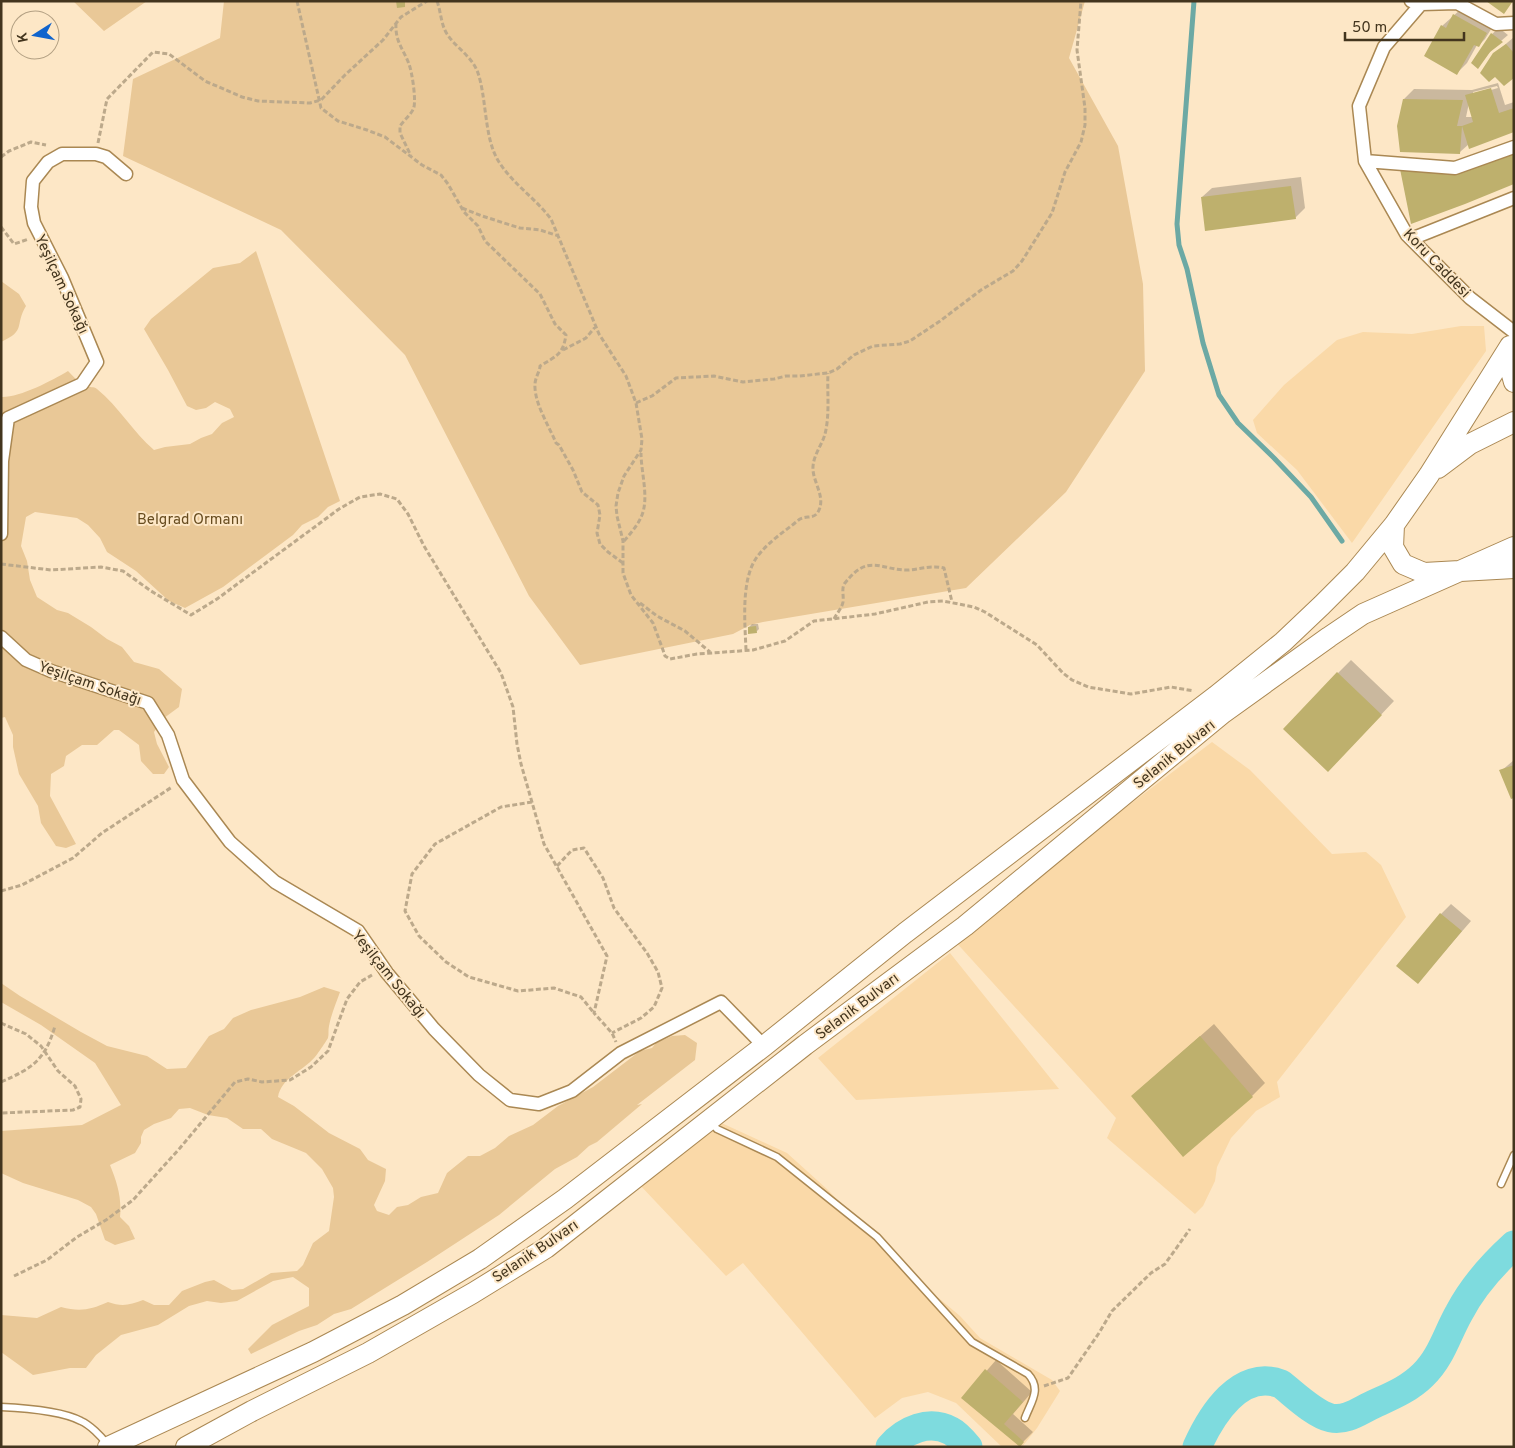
<svg xmlns="http://www.w3.org/2000/svg" width="1515" height="1448" font-family="Overpass,sans-serif">
<style>
.built{fill:#fad9a8}
.green{fill:#e9c897}
.shadow{fill:#0003;fill-rule:evenodd}
.lines{fill:none;stroke-linecap:round;stroke-linejoin:round}
.stream{stroke:#6ca9a4;stroke-width:5}
.river{stroke:#7edbde;stroke-width:29}
.building{fill:#beb06d}
.service-casing{stroke:#aa8853;stroke-width:9}
.minor-casing{stroke:#aa8853;stroke-width:15}
.primary-casing{stroke:#aa8853;stroke-width:22}
.path{stroke:#bca98b;stroke-width:3;stroke-dasharray:5 2.5;stroke-linecap:butt}
.service{stroke:#fff;stroke-width:6}
.minor{stroke:#fff;stroke-width:12}
.primary{stroke:#fff;stroke-width:20}
.labels{text-anchor:middle;stroke-width:4;stroke-linejoin:round;paint-order:stroke}
.street-label{font-size:15px;fill:#43351e;stroke:#fde7c6}
.park-label{font-size:15px;fill:#674c1f;stroke:#fde7c6}
</style>
<rect width="100%" height="100%" fill="#fde7c6"/>
<!-- built -->
<path class="built" d="M1461,326H1484L1486,351L1352,543L1297,470L1257,433L1253,420L1284,385L1337,340L1363,332L1412,334Z
M1212,742L1250,770L1332,854L1366,852L1381,865L1406,917L1277,1082L1280,1097L1256,1111L1231,1138L1217,1167L1215,1181L1203,1206L1195,1214L1107,1138L1116,1118L953,939Z
M950,953L1059,1089L856,1100L818,1058Z
M715,1120L787,1153L828,1190L896,1262L960,1316L980,1338L1052,1380L1060,1391L1037,1428L1022,1447H1002L956,1403L928,1392L902,1398L875,1418L743,1263L726,1276L638,1183Z"/>
<!-- green -->
<path class="green" d="M73,1H147L104,31Z
M224,1H1085L1069,58L1118,146L1143,284L1145,371L1066,492L966,588L763,622L750,625L733,634L580,665L529,596L405,355L281,230L123,156L133,79L220,38Z
M256,251L340,501L328,507L318,517L302,525L293,535L223,587L185,608L169,601L136,571L107,552L100,538L88,525L77,518L35,512L26,517L21,546L27,561L30,580L37,597L57,610L68,613L91,627L107,639L122,647L134,662L159,669L182,689L179,707L164,718L154,732L157,744L169,767L164,774H153L141,761L139,745L119,730H114L97,745H82L66,756L64,766L51,774L50,796L76,844L66,848L56,846L41,823L38,806L19,774L13,747V735L5,717L1,718V397C19,398 51,381 68,371C73,376 80,384 86,386C91,388 93,386 97,389C119,407 133,432 154,450L165,447L190,444L201,438L212,434L222,423L234,417L230,409L215,402L206,408L196,410L187,406L168,370L144,329L151,319L213,268L240,263Z
M1,281L19,294L26,306C14,326 27,330 1,342Z
M1,983L20,996L81,1032L107,1046L147,1056L167,1069L186,1068L209,1036L224,1029L233,1018L251,1010L300,997L324,987L340,992C336,1003 331,1015 329,1026C328,1030 329,1034 328,1038C327,1040 317,1055 315,1057C303,1071 281,1078 278,1097L294,1106L329,1133L360,1149L368,1160L386,1169L385,1181L374,1205L377,1211L389,1215L397,1207L408,1205L421,1197L438,1193L447,1173L468,1156H480L495,1148L509,1136L533,1125L558,1106L593,1087L640,1051L652,1048L656,1043L672,1036L685,1035L697,1043L695,1060L637,1105L642,1104L597,1142L589,1146L577,1157L555,1169L499,1215L427,1262L351,1309L334,1314L317,1325L299,1331L251,1354L248,1349L272,1325L309,1306V1288L293,1277L273,1281L237,1301L221,1303L207,1301L189,1306L158,1325L121,1335L96,1355L86,1368H70L33,1375L1,1352V1315L37,1318L61,1307C80,1312 90,1310 108,1302C122,1307 130,1305 143,1300L154,1305H169L182,1291L205,1282L214,1280L232,1290L243,1289L271,1273L297,1271L303,1265L313,1243L329,1231L334,1197L333,1188L322,1169L306,1153L272,1139L261,1129H243L227,1118L208,1115L190,1108L179,1109L171,1118L154,1124L144,1130L141,1137V1143L135,1153L110,1165C117,1182 122,1198 120,1217L129,1226L135,1239L115,1245L105,1240L96,1214L91,1207L78,1200L23,1183L1,1173V1131L82,1125L121,1105L95,1063L41,1025L1,1002Z"/>
<!-- shadow -->
<path class="shadow" d="M1461,9L1493,26L1485,39L1478,46L1477,45L1467,63L1457,73L1442,26Z
M1499,28L1508,35L1494,47L1478,67L1473,63L1492,34Z
M1514,37V76L1494,54Z
M1498,83L1505,105L1514,102V131L1469,144L1460,152L1404,99L1414,89L1472,90ZM1497,86L1498,88L1473,95V92ZM1469,103L1473,117H1466Z
M1301,177L1305,208L1295,218L1202,197L1212,188Z
M752,624H758L759,629L756,632L749,627Z
M1351,660L1394,701L1341,757L1338,673Z
M1514,760V797L1501,771Z
M1451,904L1471,921L1418,982L1441,914Z
M1214,1024L1265,1083L1252,1096H1132Z
M996,1360L1032,1392L1013,1414L1033,1432L1020,1445L963,1398Z"/>
<g class="lines">
<!-- stream -->
<path class="stream" d="M1194,1L1177,224L1179,245L1187,269L1203,343L1219,395L1238,423L1274,458L1311,497L1342,541"/>
<!-- river -->
<path class="river" d="M890,1447C905,1430 929,1419 951,1431C957,1434 963,1441 968,1447
M1197,1447C1211,1416 1240,1368 1281,1384C1294,1394 1314,1414 1331,1418C1345,1421 1358,1412 1370,1406C1389,1397 1408,1390 1423,1375C1441,1358 1447,1334 1459,1313C1473,1286 1492,1265 1514,1245"/>
</g>
<!-- building -->
<path class="building" d="M396,1H405V7L397,8Z
M1486,1H1513L1504,14Z
M1453,14L1487,33L1479,47L1474,45L1457,75L1424,56L1441,25L1446,28Z
M1491,33L1503,42L1490,52L1478,69L1471,63Z
M1506,44L1514,53V78L1504,86L1495,77L1489,82L1480,73L1493,53Z
M1491,88L1499,113L1514,108V132L1469,149L1462,126L1460,154L1400,152L1397,126L1403,99L1463,100L1457,126H1462L1473,122L1465,95Z
M1514,149V184L1465,204L1411,224L1400,169L1456,171Z
M1291,186L1296,219L1205,231L1201,197Z
M756,626L757,633L748,634V627Z
M1337,672L1382,715L1328,772L1283,729Z
M1514,765V798L1511,799L1499,770Z
M1440,913L1462,931L1418,984L1396,966Z
M1200,1036L1253,1097L1183,1157L1131,1096Z
M985,1369L1023,1402L1004,1424L1024,1442L1020,1447L961,1398Z"/>
<g class="lines">
<defs>
<path id="service" d="M710,1121L717,1129L777,1157L877,1237L972,1342L1028,1374C1042,1389 1031,1402 1025,1418
M1501,1184L1514,1155
M1,1407C23,1408 62,1411 81,1421C90,1425 101,1436 107,1444"/>
<path id="minor" d="M1411,1L1421,4L1384,47L1359,106L1365,161L1407,235L1470,298L1514,332
M1421,4L1457,3L1496,24L1514,23
M1365,161L1455,168L1514,147
M1411,239L1514,198
M1,534L2,461L8,418L82,384L97,362L62,278L34,223L31,207L33,181L48,162L62,154H96L106,157L126,174
M1,637L26,660L51,671L148,703L168,735L183,780L230,842L275,882L358,931L387,973L434,1029L479,1075L510,1100L539,1104L572,1091L621,1053L721,1002L764,1046"/>
<path id="primary" d="M1510,346L1509,364L1514,382
M1438,468L1470,444L1514,422
M1394,525L1393,547L1403,564L1424,573L1514,568
M108,1447L313,1352L403,1305L480,1259L565,1199L764,1046L905,933L1216,696L1283,642L1322,605L1355,572L1394,525L1429,475L1510,346
M186,1447L252,1411L368,1353L473,1293L546,1248L805,1045L965,926L1223,713L1329,637L1363,614L1514,547"/>
</defs>
<!-- service casing -->
<use href="#service" class="service-casing"/>
<!-- minor casing -->
<use href="#minor" class="minor-casing"/>
<!-- primary casing -->
<use href="#primary" class="primary-casing"/>
<!-- path -->
<path class="path" d="M297,1L321,108L338,121L367,130L385,137L422,165L441,175L448,184L464,212L478,226L485,241L540,294L555,324L566,335C563,355 556,356 540,366C540,372 534,378 535,388C536,406 549,426 556,443L559,445L573,470L582,492L598,505L600,515L597,533L600,544L608,552L623,563
M437,1C441,12 441,25 447,34C456,48 472,56 478,73C487,100 484,139 499,162C513,184 535,198 551,219L599,334L626,376L636,403L642,439L641,450L624,476L618,493L616,506L617,516L623,541V573L631,595L653,623L663,650L665,656L670,659L697,654L753,650L785,641L814,621L875,614L928,602L943,601L974,607L985,612L1037,645L1063,673L1072,680L1088,687L1131,694L1171,687L1194,691
M396,23C395,42 403,48 409,64C412,72 416,98 414,107C412,114 404,120 400,126V133L411,156
M98,143L107,99L153,52L169,54L205,81L242,97L258,101L310,103L321,100L345,75L383,40L401,17L427,1
M1,157L9,151L31,142L46,145
M462,208L482,216L520,228L540,230L559,236
M1,227L14,244L29,239
M563,350L586,338L596,326
M636,403L652,396L676,378L714,376L743,382L774,379L786,376H799L828,373L837,369L854,355L873,346L900,344L910,341L940,321L981,290L1013,271L1022,261L1052,213L1065,172L1081,142L1085,125V108L1077,50L1081,1
M624,541C631,533 638,525 642,515C649,497 641,472 641,453
M1,564L51,570L101,567L123,571L151,591L191,615L217,599L339,509L360,497L380,494L397,499L408,514L424,546L501,673L513,707L517,744L521,764L544,844L607,956L594,1013L612,1033L616,1042
M640,603L657,616L685,631L710,652
M834,619C837,613 842,608 843,602C844,595 841,588 845,583C869,552 881,571 909,570C921,569 932,565 944,568L952,602
M746,650C745,624 741,583 755,560C764,546 778,536 791,526C794,524 797,521 800,519C807,515 815,520 819,510C825,497 814,483 813,470C812,457 822,445 825,434C830,414 827,393 828,373
M532,802L501,807L435,844L412,874L405,911L419,936L446,962L469,977L518,991L554,988L581,997L594,1013
M557,866L572,850L584,848L603,878L614,908L647,953L658,972L662,988L654,1007L641,1018L612,1033
M1,891L22,885L73,858L102,833L172,787
M1,1023L26,1034L41,1046L58,1071L75,1086L81,1099L80,1107L73,1110L1,1113
M1,1082C33,1068 45,1060 55,1026
M14,1276L47,1260L77,1237L106,1220L133,1200L180,1148L235,1082L248,1079L262,1082L290,1080L311,1067L328,1051L347,999L360,982L372,975
M1044,1386L1068,1378L1099,1333L1112,1311L1151,1273L1165,1264L1190,1229"/>
<!-- service -->
<use href="#service" class="service"/>
<!-- minor -->
<use href="#minor" class="minor"/>
<!-- primary -->
<use href="#primary" class="primary"/>
</g>
<g class="labels">
<!-- street labels -->
<g class="street-label">
<text transform="translate(1437 263) rotate(46)" y="5">Koru Caddesi</text>
<text transform="translate(62 284) rotate(65)" y="5">Yeşilçam Sokağı</text>
<text transform="translate(90 683) rotate(19)" y="5">Yeşilçam Sokağı</text>
<text transform="translate(1174 754) rotate(-39)" y="5">Selanik Bulvarı</text>
<text transform="translate(389 974) rotate(51)" y="5">Yeşilçam Sokağı</text>
<text transform="translate(857 1006) rotate(-37)" y="5">Selanik Bulvarı</text>
<text transform="translate(535 1251) rotate(-34)" y="5">Selanik Bulvarı</text>
</g>
<!-- park labels -->
<g class="park-label">
<text x="190" y="524">Belgrad Ormanı</text>
</g>
</g>
<!-- border -->
<rect width="1515" height="1448" fill="none" stroke="#43351e" stroke-width="5"/>
<!-- north arrow -->
<g transform="translate(35 35) rotate(259)"><circle r="24" fill="#fde7c6" stroke="#b3a083"/>
<path d="M0-4L9 19L0 12L-9 19Z" fill="#1064cd"/>
<text y="-8" font-size="14" font-weight="bold" text-anchor="middle" fill="#43351e">K</text>
</g>
<!-- scale -->
<path d="M1345 32v8h119v-8" fill="none" stroke="#43351e" stroke-width="2.5"/>
<text x="1352" y="32" font-size="15" fill="#43351e" stroke="#fde7c6" stroke-width="4" paint-order="stroke">50 m</text>
</svg>
